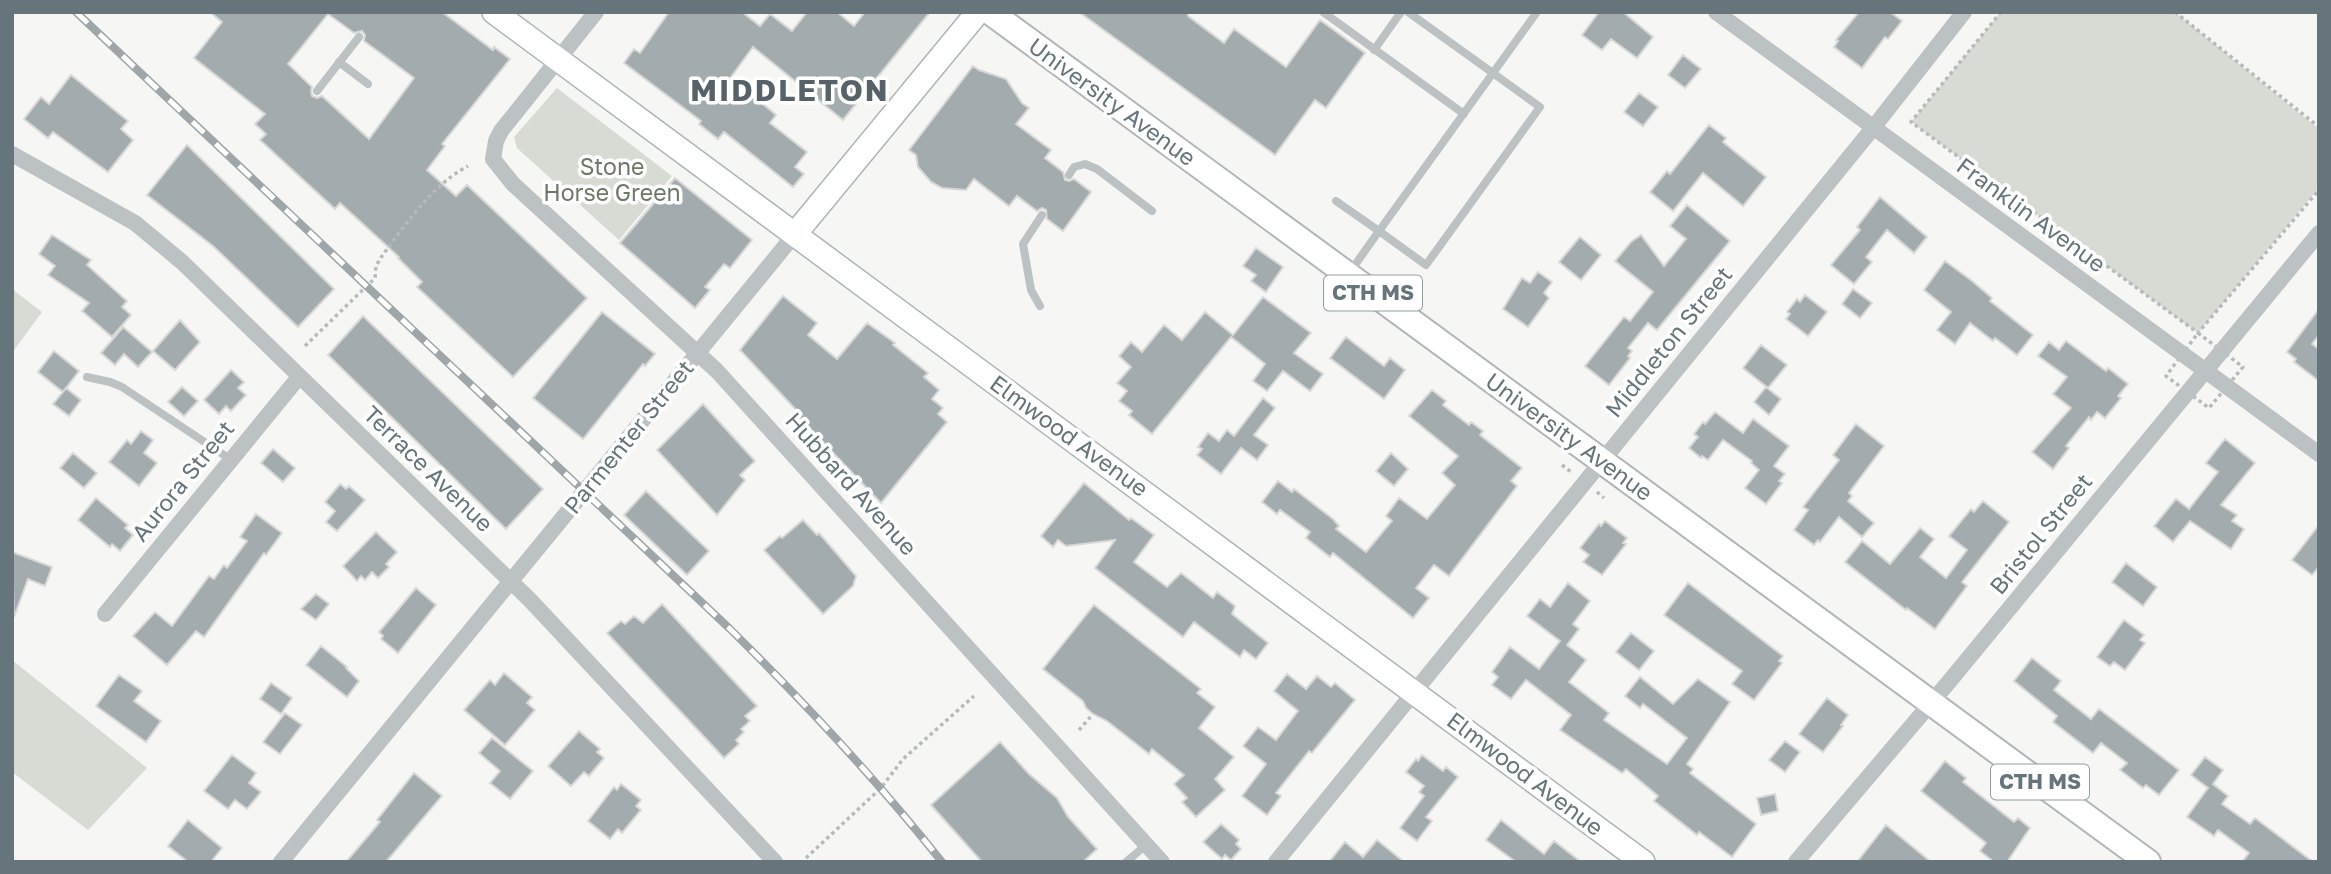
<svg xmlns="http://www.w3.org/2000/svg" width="2331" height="874" font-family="'Golos Text',sans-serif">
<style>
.green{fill:#d7dbd3}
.building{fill:#a2abae;stroke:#d8d8d6;stroke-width:2;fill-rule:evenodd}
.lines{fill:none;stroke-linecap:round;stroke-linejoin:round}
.secondary-casing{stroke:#aeb5b8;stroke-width:26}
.primary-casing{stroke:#b0b5b7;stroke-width:28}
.path{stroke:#b6babc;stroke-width:3.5;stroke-dasharray:3.5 3.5;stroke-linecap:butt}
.lane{stroke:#bcc1c3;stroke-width:8}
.street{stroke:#bcc1c3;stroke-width:16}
.secondary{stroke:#fff;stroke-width:23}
.primary{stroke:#fff;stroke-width:24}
.rail-casing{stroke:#9ea6a9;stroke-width:8}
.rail{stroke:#fff;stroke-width:5;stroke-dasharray:16;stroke-linecap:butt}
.labels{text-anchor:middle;stroke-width:7;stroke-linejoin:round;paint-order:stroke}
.shield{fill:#fff;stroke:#939ea3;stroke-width:2}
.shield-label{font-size:21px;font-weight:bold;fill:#65757b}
.street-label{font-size:23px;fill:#65757b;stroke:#fff}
.park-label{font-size:23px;fill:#6d7967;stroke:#fff}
.district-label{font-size:30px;font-weight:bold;letter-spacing:2px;fill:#566267;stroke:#fff}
</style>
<rect width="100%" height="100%" fill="#f6f6f4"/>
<!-- green -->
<path class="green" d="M2001,12H2175L2319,129V188L2198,333L1911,122Z
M557,88L672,176L619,240L517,148L514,137Z
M12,289L42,312L12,353Z
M12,660L147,768L88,830L12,772Z"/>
<!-- building -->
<path class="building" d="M210,12H442L493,50L494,47L510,59L442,144L445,146L427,170L456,196L467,185L587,298L513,377L417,287L422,282L398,258L399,257L340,203L335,209L260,140L266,134L255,124L265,114L194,58L222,22ZM328,14L354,33L362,31L365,35L364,41L414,78L369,139L322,96L317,98L312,96L311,91L312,87L288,64Z
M669,12H742L760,26L770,14L792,31L807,12H837L854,26L865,12H930L843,120L753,47L731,77L776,115L770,123L807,152L795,167L804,174L793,187L724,132L718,139L699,124L701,121L624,63L634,49L640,53Z
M1079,12H1188V16L1224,43L1234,29L1286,67L1320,20L1365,53L1326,108L1315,100L1275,155Z
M1599,12H1623L1653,37L1637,58L1611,39L1602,50L1582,35Z
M1859,12H1890L1902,21L1888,39L1885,37L1862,68L1834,47L1838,41L1836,40Z
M1683,55L1701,69L1685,88L1668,75Z
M973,66L979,70L1006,79L1022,103L1029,108L1016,124L1051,150L1045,158L1063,172L1065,180L1069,181L1074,179L1091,192L1063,231L1047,219L1046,210L1042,208L1037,211L1017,196L1009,206L974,179L966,190L942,188L931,182L918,167L916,155L909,150Z
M71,75L128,121L121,129L133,140L108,172L53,132L48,138L24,119L41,97L49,104Z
M1639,93L1658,107L1643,126L1624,112Z
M1709,125L1726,138L1723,142L1766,177L1743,206L1703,173L1673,211L1650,192L1667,171L1670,174Z
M187,145L334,289L298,327L213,246L147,195Z
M675,178L752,240L730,268L724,264L705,287L710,290L695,308L620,243Z
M1880,197L1927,237L1914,253L1887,230L1866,257L1872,262L1854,284L1831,265L1860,230L1857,227Z
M1687,205L1730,241L1657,330L1648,323L1628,348L1632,351L1628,356L1630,358L1609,385L1585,366L1624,317L1630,321L1653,292L1615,261L1631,242L1641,235L1664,266L1686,239L1670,226Z
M52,235L91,260L87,265L127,301L122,307L131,315L112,337L82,311L89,303L48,275L55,266L39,254Z
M1580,237L1601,255L1581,280L1559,262Z
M1256,248L1283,267L1266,292L1251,281L1256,275L1243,266Z
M1945,261L1972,281L1992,298L1990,301L2033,335L2017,355L1995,338L1993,341L1970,323L1955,344L1937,330L1951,312L1924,290Z
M1538,272L1552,282L1544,293L1549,298L1528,327L1503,309L1522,278L1530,283Z
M1853,289L1872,303L1860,318L1842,304Z
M1805,295L1827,312L1808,336L1786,319L1790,314L1787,312L1797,299L1800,302Z
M783,296L817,323L808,335L837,359L867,323L895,343L893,345L928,373L924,377L939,390L932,399L943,408L938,414L947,422L881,503L797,415L799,413L740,350Z
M1263,297L1311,333L1294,353L1323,374L1310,391L1283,371L1267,391L1253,381L1265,364L1231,337L1152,434L1129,415L1132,411L1119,401L1127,391L1117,383L1131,367L1119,356L1131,342L1142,352L1164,325L1182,340L1205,312L1233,335Z
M2319,309V335L2312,344L2319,349V381L2294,362L2296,359L2287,352Z
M602,312L655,354L645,366L643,364L583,439L533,398Z
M363,316L543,489L506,529L328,355Z
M180,320L200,342L175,370L153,351Z
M123,327L152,352L138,367L124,354L115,365L101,353Z
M1346,337L1384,366L1390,358L1405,370L1384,399L1330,358Z
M2066,341L2106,371L2108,368L2128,384L2118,396L2121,398L2105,418L2097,412L2091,420L2089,417L2066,446L2069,448L2053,469L2032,452L2071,408L2053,394L2067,377L2038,356L2049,342L2059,350Z
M1761,345L1787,365L1768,388L1743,368Z
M54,351L79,371L63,392L38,372Z
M231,370L244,382L238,388L246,395L231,411L226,406L219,414L204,400Z
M182,387L198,401L184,416L168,402Z
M1766,387L1781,399L1769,415L1754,402Z
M66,388L81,400L69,416L53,404Z
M1432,390L1446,401L1443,405L1469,425L1471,422L1483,431L1480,435L1522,468L1511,481L1517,486L1449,576L1434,565L1416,588L1429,598L1413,618L1333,553L1330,557L1306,538L1310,532L1280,510L1277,514L1262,502L1278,481L1292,492L1294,489L1333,519L1339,526L1336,529L1366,552L1392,521L1386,516L1399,498L1427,519L1455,485L1442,473L1458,456L1409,416Z
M1263,398L1275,408L1254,435L1268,445L1257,460L1241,448L1221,474L1197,455L1202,449L1198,447L1208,433L1219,441L1227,430L1234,436Z
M703,404L755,461L740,475L745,480L717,515L657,450Z
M1715,412L1743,433L1753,419L1789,446L1774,466L1785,474L1779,481L1782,483L1766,504L1745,488L1759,470L1751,463L1752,461L1723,440L1708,460L1702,456L1701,458L1689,448L1698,437L1694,434L1703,422L1705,424Z
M1856,424L1884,446L1849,493L1852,496L1848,501L1874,523L1862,537L1839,517L1820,542L1818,540L1814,545L1794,530L1808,510L1803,507L1839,460L1833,455Z
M141,431L153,440L144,453L157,463L139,486L109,462L127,440L131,444Z
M2225,439L2255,463L2221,505L2237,515L2232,521L2244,529L2231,549L2190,521L2173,542L2154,526L2176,499L2189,509L2218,472L2206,463Z
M273,449L295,468L283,482L261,463Z
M73,453L97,473L84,488L60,468Z
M1391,453L1408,469L1394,486L1376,471Z
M1084,483L1129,520L1131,518L1154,535L1134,562L1167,587L1181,573L1213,598L1217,592L1235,606L1232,614L1268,643L1256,659L1244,650L1240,657L1194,622L1183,637L1095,568L1115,540L1066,546L1058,540L1053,547L1041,536Z
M340,484L346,489L349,486L365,500L337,531L326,522L335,511L325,502Z
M646,491L709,551L687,575L624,515Z
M96,498L128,525L125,528L133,535L120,551L112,544L110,547L78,520Z
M1983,501L2009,522L1962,582L1967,586L1935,629L1907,608L1906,610L1845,562L1862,541L1890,564L1920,528L1934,539L1920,557L1946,578L1967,550L1949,536L1971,509L1974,512Z
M256,514L282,533L266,555L264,553L204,637L196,631L167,665L133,636L155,612L172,626L209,576L214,579L224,565L227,568L247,541L240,537Z
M803,520L817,535L819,533L856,576L853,586L823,614L764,550L780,536L782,538Z
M1605,521L1627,538L1623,543L1626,544L1602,575L1583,562L1589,555L1580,548L1599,524L1601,526Z
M2319,525V567L2312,575L2292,560Z
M376,532L397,552L386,564L389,567L378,578L372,572L365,580L361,576L357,581L343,566Z
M12,552L52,567L45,586L28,579L14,617Z
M2126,563L2157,587L2143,606L2112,582Z
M1568,583L1590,601L1573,624L1579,629L1567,645L1586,660L1569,682L1609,713L1604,720L1667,764L1687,738L1643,704L1640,708L1625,696L1640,677L1673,704L1698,679L1730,702L1687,764L1693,769L1690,773L1756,824L1732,857L1699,832L1697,835L1654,801L1658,796L1626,769L1622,773L1560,730L1571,715L1526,680L1511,699L1492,685L1498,677L1492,672L1510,647L1539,669L1560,641L1527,616L1540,599L1550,607Z
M1688,583L1783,656L1779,661L1782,663L1754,700L1732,684L1742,671L1664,615Z
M416,588L436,605L398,653L381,639L383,636L379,632Z
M316,594L329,604L316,620L301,609Z
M662,604L757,706L745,716L750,721L741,729L744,732L736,740L739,744L724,758L607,633L621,621L625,624L634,616L643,623Z
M1094,605L1201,689L1197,693L1215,707L1199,728L1234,757L1215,779L1225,790L1196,817L1182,802L1187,798L1174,784L1184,775L1152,749L1149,754L1107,721L1093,714L1086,708L1083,701L1043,669Z
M2124,620L2144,635L2140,640L2145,643L2125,670L2114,662L2110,666L2097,657Z
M1631,633L1654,651L1639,670L1616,652Z
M321,646L347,667L346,668L359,681L347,697L306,665Z
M2032,658L2061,681L2054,690L2091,719L2099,709L2179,770L2159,795L2146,785L2143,788L2120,770L2127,763L2101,743L2093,753L2075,739L2053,722L2057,716L2014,681Z
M504,673L532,697L527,703L535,710L505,745L464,710L490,680L495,685Z
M1287,674L1306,689L1317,676L1331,687L1335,683L1355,700L1312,753L1309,751L1276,793L1281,796L1267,815L1242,796L1266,764L1243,746L1258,727L1276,740L1298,711L1274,691Z
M119,675L142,691L134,701L161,721L146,742L96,706Z
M271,683L292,698L281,714L260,699Z
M1827,698L1848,715L1841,725L1843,726L1823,752L1799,734Z
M285,713L302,725L280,754L263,742Z
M579,731L600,749L597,752L604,758L589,776L584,772L571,786L548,766Z
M492,738L533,771L510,799L490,783L500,771L479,753Z
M1785,741L1800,752L1785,772L1769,760Z
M1000,742L1029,774L1057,798L1068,817L1097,849L1083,862H982L931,805Z
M232,755L256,773L249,783L261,792L247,809L235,800L228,809L204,791Z
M1422,755L1443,771L1446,767L1458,777L1426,817L1432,821L1417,841L1400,828L1424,796L1419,792L1424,786L1406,772L1416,759L1418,761Z
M2205,757L2223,770L2213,784L2228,796L2222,804L2250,824L2255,818L2313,862H2242L2249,853L2218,830L2214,836L2187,817L2208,788L2191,775Z
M1945,761L1966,778L1963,782L2014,822L2018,818L2030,828L2007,862H1994L1980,851L1986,843L1921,791Z
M414,773L442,796L386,862H346L380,822L377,820Z
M621,784L641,800L636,806L641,810L622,833L618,829L610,839L588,821L614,787L617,790Z
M1775,794L1778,811L1761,815L1757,798Z
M188,820L222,848L211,862H188L168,846Z
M1501,820L1544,854L1554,841L1581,862H1516L1486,840Z
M1221,824L1239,840L1236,844L1241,849L1231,860L1225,855L1222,859L1203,842Z
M1886,825L1931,862H1857Z
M1377,840L1404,862H1329L1345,842L1363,857Z"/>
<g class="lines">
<defs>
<path id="secondary" d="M494,12L1643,862
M795,234L978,12"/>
<path id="primary" d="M990,12L2148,862"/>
</defs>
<!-- secondary casing -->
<use href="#secondary" class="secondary-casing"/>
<!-- primary casing -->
<use href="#primary" class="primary-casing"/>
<!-- path -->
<path class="path" d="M2001,12L1911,122L2198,333L2319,190
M2175,12L2319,127
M2198,333L2243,367L2209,408L2166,376Z
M305,346L375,278L376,266L382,256C406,224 432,185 468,166
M1562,465L1571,472
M1597,492L1604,498
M1079,730L1093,714
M806,858L881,788L903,759L974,696"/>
<!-- lane -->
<path class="lane" d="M1323,12L1464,114
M1374,50L1401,12
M339,62L368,84
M317,91L359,37
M1069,175L1074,167L1085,164L1097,169L1152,211
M1336,201L1379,231L1537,12
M1350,272L1379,231L1426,265L1540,107L1408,12
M1040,306L1031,290L1023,244L1042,215
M87,377L110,382L122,387L230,459
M1126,862L1146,845"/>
<!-- street -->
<path class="street" d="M596,12L501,131L496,141L493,159L513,184L717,371L1162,862
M1716,12L2319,454
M12,154L135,223L182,262L530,600L775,862
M105,614L299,377
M281,862L795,234
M1276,862L1873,128L1964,12
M1796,862L1948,683L2319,233"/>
<!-- secondary -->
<use href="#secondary" class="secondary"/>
<!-- primary -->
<use href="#primary" class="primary"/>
<defs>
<path id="rail" d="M76,12L730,629C805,703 876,779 942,862"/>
</defs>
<!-- rail casing -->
<use href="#rail" class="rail-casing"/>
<!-- rail -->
<use href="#rail" class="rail"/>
</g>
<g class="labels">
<!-- shield labels -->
<g class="shield">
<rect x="1324" y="275.5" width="98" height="35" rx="5"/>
<rect x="1991" y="764.5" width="98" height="35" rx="5"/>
</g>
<g class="shield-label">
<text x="1373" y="300">CTH MS</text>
<text x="2040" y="789">CTH MS</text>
</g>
<!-- street labels -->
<g class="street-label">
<text transform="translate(1112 102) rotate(36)" y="8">University Avenue</text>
<text transform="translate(2031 215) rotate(36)" y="8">Franklin Avenue</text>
<text transform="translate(1669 342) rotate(-51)" y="8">Middleton Street</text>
<text transform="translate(1069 436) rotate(36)" y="8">Elmwood Avenue</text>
<text transform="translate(629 437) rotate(-51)" y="8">Parmenter Street</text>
<text transform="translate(1569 437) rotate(36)" y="8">University Avenue</text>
<text transform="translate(428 469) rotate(44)" y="8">Terrace Avenue</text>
<text transform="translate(183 481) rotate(-51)" y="8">Aurora Street</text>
<text transform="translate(851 484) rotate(48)" y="8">Hubbard Avenue</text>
<text transform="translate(2041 534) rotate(-51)" y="8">Bristol Street</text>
<text transform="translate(1525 774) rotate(37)" y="8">Elmwood Avenue</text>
</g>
<!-- park labels -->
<g class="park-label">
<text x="612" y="175">Stone<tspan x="612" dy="26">Horse Green</tspan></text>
</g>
<!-- district labels -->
<g class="district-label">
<text x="790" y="101">MIDDLETON</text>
</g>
</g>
<!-- border -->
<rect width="2331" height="874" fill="none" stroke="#65757b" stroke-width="28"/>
</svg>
